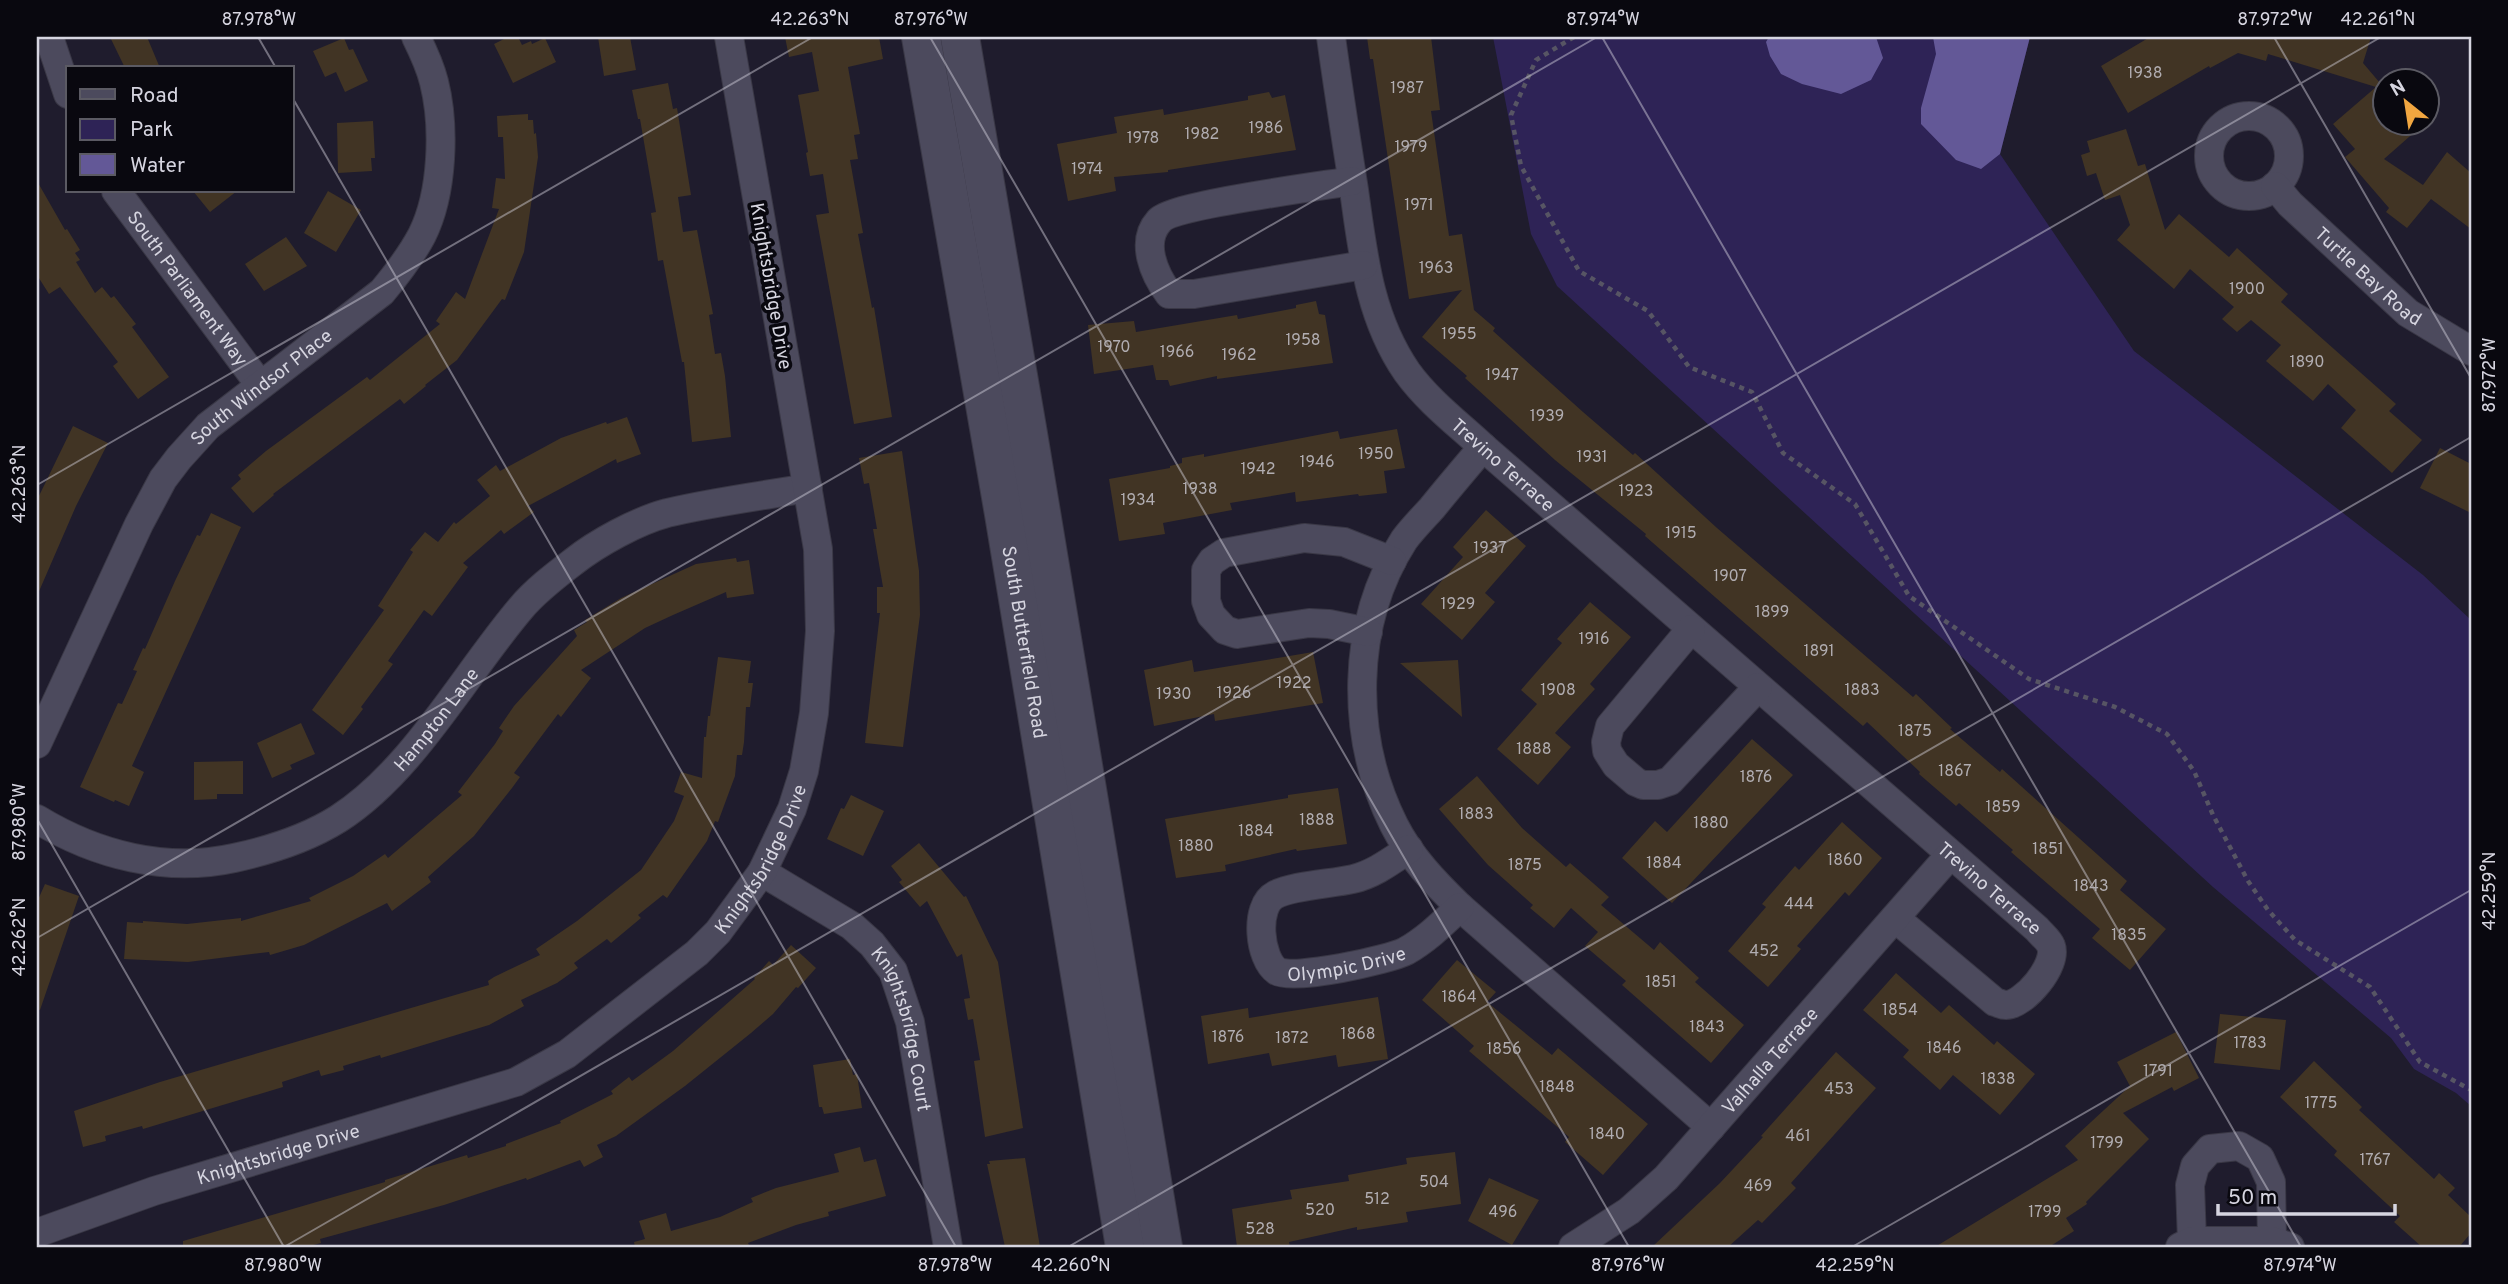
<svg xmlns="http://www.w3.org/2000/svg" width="2508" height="1284" font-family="Overpass,sans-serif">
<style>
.green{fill:#2e2356}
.water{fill:#635897}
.building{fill:#413424}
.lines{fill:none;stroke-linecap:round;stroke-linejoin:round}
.minor-casing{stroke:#3a3846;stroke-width:30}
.secondary-casing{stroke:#3a3846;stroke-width:40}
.path{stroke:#575564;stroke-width:4.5;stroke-dasharray:5 5;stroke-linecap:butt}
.minor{stroke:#4c4a5d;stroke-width:28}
.secondary{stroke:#4c4a5d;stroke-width:38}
.ticks{fill:none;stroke:#d6d5e0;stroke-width:2;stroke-opacity:0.45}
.labels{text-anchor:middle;stroke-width:7;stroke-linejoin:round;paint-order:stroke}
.number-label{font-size:16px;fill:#b1adb1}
.street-label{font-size:19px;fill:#d6d5e0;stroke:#09080f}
.neatline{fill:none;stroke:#d6d5e0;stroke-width:2.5}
.ticks-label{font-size:18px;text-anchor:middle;fill:#d6d5e0}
</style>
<rect width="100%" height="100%" fill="#1f1c2d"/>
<!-- green -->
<path class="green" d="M1493,37H2030L2000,154L2134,351L2423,575L2471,620V1106L2456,1093L2414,1069L2391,1038L2213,887L1557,286L1531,234Z"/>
<!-- water -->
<path class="water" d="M1769,37H1876L1883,58L1871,80L1841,94L1802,84L1781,74L1770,56L1766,42Z
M1933,37H2030L2000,154L1981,169L1956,160L1921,124V108L1936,54Z"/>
<!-- building -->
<path class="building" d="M110,37H147L160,68H125Z
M508,37H518L522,45L531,41L532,44L545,38L556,62L513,83L494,44Z
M598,37H630L636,70L604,76Z
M785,37H879L883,59L848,67L860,134L854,135L858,159L850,160L863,233L858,234L872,308L874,307L892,417L854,424L816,215L829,213L823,174L810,176L806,153L808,152L798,95L819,91L812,52L789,57Z
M1367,37H1431L1440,110L1431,111L1449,236L1462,234L1474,310L1495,328L1493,331L1583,412L1633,455L1635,453L1717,528L1913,697L1916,694L1952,728L1950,729L2000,772L2002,769L2127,881L2120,890L2166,929L2130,970L2092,938L2100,929L2011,852L2013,850L1959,803L1956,806L1919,774L1920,772L1867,722L1863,726L1645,536L1646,534L1555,460L1465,378L1467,376L1422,337L1462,290L1409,299L1373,59H1370Z
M2150,37H2371L2363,63L2380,83L2385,79V122H2426L2384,159L2423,185L2447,152L2471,173V229L2431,199L2407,228L2386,212L2389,208L2345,157L2355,149L2333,124L2376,87L2268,54L2266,61L2238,53L2210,68L2209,66L2128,113L2101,66Z
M344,38L349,50L353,49L368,81L345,92L336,72L325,77L313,51Z
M668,83L673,109L677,108L691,195L678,197L683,232L697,230L713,314L709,315L715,354L721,353L725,376L731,437L692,442L684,362H682L663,260L658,261L651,213L656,212L640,119H638L632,90Z
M1269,92L1272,98L1285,95L1296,150L1168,170V172L1114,177L1116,191L1068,201L1057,144L1117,133L1114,117L1163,109L1164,115L1248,100V96Z
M528,114V120H533L534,134L536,133L538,157L524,252L505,300L502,299L457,360L425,385L426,386L404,404L400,399L273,494L274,495L253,513L231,488L241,479L238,475L266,451L367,377L370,380L440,324L436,321L456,292L465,299L499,209L492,208L496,178L505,179L503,137H498L497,116Z
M373,121L375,158H371L372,171L338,173L337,123Z
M2126,129L2138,166L2145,164L2165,230L2179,214L2229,257L2237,248L2288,294L2281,302L2396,404L2389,411L2422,440L2392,473L2341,428L2356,410L2328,384L2313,401L2266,361L2281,345L2251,320L2237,332L2222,319L2234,307L2190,269L2174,289L2117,240L2130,225L2120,195L2105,200L2096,173L2087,176L2081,155L2090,152L2087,141Z
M37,181L65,230L67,229L80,250L75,253L80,260L76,262L95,293L102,287L111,298L114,296L136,324L132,327L169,377L138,399L113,366L118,362L60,287L49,294L37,275Z
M193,191H237L210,212Z
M328,191L361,210L336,252L304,233Z
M286,237L307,266L264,291L245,264Z
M1316,301L1319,314L1325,315L1333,363L1217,379V376L1170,386L1168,380H1156L1153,365L1094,374L1088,325L1134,321L1136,332L1237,315L1238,319L1296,308V305Z
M627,417L641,454L617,463L616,459L528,506L534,512L504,534L501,530L463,563L468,567L432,616L424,610L388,661L393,664L361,707L363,709L343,735L312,710L384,610L378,606L413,552L410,550L425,532L438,542L454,522L456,524L490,496L477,480L496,465L500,471L561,438L606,422L607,424Z
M73,426L108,443L76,506L37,596V500Z
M1397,429L1405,468L1384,471L1387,493L1359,496L1358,494L1296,502L1295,492L1230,503L1232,510L1163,523L1165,534L1119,541L1109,479L1170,468V466L1182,463V458L1204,454V457L1338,431L1340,439Z
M2440,448L2471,464V513L2420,488Z
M902,451L919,571L920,615L903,747L865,743L880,613H877V587H883L873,529H877L869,483L864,484L859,458Z
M1486,510L1526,546L1485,593L1495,602L1462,640L1421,604L1463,557L1453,547Z
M211,513L241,527L132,766L144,772L129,806L115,800L114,802L80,787L118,703L122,704L137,671L133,670L143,648L145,649L175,581L197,535L200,536Z
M736,558L737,562L749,560L754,594L727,598L726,592L673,615L645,628L581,670L591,678L561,717L558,714L514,773L520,777L512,788L474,836L428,877L431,882L392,911L387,903L304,945L270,955L269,952L188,962L124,959L127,922L143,923V921L187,924L241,918V921L311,901L309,898L353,876L385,854L388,858L462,795L458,792L495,744L503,731L499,728L514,706L577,636L574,630L587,622L585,620L621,598L696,564Z
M1590,602L1631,637L1590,684L1595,689L1555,733L1571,747L1538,785L1497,749L1537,704L1521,690L1562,643L1557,639Z
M1313,652L1323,703L1215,721L1214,714L1154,726L1144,670L1192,660L1194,672Z
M718,657L751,661L748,683H753L750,707H746L744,742L742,755H737L735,776L718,822L715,821L707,841L667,898L663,895L638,915L641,918L611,943L607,939L574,963L578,968L557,983L521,1000L524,1006L489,1025L381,1058L380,1055L343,1066L344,1070L321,1076L319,1070L282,1082L283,1087L143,1129L142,1126L105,1136L106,1141L83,1147L74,1111L160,1082L489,985L488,981L494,977L540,955L536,949L577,921L641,870L674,821L684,796L674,792L681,772L702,778L704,737H706L708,716H710Z
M1458,660L1462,717L1400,663Z
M301,723L315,754L290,765L292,769L272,778L257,743Z
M1752,739L1793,775L1672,903L1622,858L1655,821L1667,832Z
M243,761V794H217V799L194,800V762Z
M1477,776L1522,828L1566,867L1570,863L1609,897L1601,905L1654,950L1660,942L1699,978L1695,982L1744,1025L1711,1063L1622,985L1626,981L1585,946L1598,932L1571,908L1554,928L1530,908L1533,905L1488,865L1439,809Z
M1338,788L1347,844L1297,851L1296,849L1225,865L1226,871L1176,878L1165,819L1288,798V795Z
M851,795L884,811L863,856L827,839L841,808L844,809Z
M1842,822L1882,858L1849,896L1845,892L1797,946L1801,949L1768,987L1728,951L1766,907L1762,904L1795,866L1799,870Z
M919,843L964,897L966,896L998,962L1023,1128L985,1137L974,1061L980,1060L973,1019L968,1020L964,999L970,998L962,954L957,957L927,901L920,907L899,882L902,880L891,866Z
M45,884L79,896L40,1010L37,1009V902Z
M791,945L816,968L798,988L796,987L773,1014L751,1033L685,1086L616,1136L597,1145L603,1157L584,1167L580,1160L527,1180L526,1178L444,1205L320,1239L321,1243L306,1247H183V1241L385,1182V1180L467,1155L468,1158L506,1146V1144L561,1123L560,1121L613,1094L611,1091L629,1077L632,1081L673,1051L755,979L754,978L769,961L773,965Z
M1457,960L1496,992L1487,1002L1552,1055L1558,1048L1648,1124L1603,1175L1565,1142L1569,1137L1469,1051L1474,1046L1422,1000Z
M1896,973L1941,1013L1949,1005L1994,1045L1997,1041L2035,1074L2000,1115L1953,1075L1940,1090L1903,1057L1909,1050L1863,1010Z
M1378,997L1388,1059L1338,1067L1336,1055L1272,1066L1269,1053L1208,1064L1201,1016L1248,1008L1249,1018Z
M2220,1014L2286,1020L2280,1070L2214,1063Z
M2176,1032L2199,1078L2174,1091L2172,1087L2123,1113L2149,1139L2086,1202L2087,1204L2066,1218L2074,1231L2049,1247H1935L2078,1160L2065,1146L2130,1086L2117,1062Z
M1836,1052L1876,1088L1791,1183L1796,1188L1762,1223L1758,1220L1728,1247H1652L1720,1183L1763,1137L1761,1136Z
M850,1059L853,1075L857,1074L862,1108L824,1114L822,1107H819L813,1065Z
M2314,1061L2362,1107L2359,1110L2434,1179L2439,1173L2455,1188L2448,1195L2471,1217V1233L2459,1247H2422L2394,1222L2400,1216L2334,1155L2337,1151L2280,1097Z
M860,1147L864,1162L876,1159L886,1196L828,1212L829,1216L796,1225L748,1243L750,1247H635L634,1242L645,1239L639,1221L666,1213L671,1231L720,1217L753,1202L751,1198L776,1188L839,1172L834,1154Z
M1455,1152L1461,1204L1406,1212L1408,1222L1357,1230V1227L1289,1242L1290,1247H1237L1232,1209L1292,1199L1290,1190L1349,1181L1348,1175L1407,1164L1406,1158Z
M1025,1158L1040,1247H1005L987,1164H990L989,1161Z
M1489,1178L1539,1200L1512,1245L1468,1221Z"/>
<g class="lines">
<defs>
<g id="minor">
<path d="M49,37L68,94"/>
<path id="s1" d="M1331,37C1338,88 1346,139 1354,190C1363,254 1369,317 1407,372C1428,401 1457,423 1483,447L2037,929C2041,934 2049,940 2051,946C2058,965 2024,1005 2006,1005C2002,1005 1999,1003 1995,1002L1895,918"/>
<circle cx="2249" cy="156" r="40"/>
<path d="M1352,181C1322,186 1173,205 1159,221C1140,242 1154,274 1169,294H1194L1364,265"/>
<path id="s2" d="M2275,186L2290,204L2408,313L2471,351"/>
<path id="s3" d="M116,191L260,385"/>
<path d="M1483,447C1466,467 1449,487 1432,508C1423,518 1412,529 1404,540C1350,624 1350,737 1394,825C1410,857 1435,883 1460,907L1711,1127"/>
<path d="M1691,629L1610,726L1606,742L1607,751L1616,765L1636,782L1643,785H1658L1670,781L1758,687"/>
<path d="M1368,632L1329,624L1309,623L1237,634L1225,630L1211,615L1206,601V570L1212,561L1224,553L1304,538L1344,542L1392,561"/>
<path id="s4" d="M37,744L139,524L163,479L179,458L208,426L382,292C397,274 411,256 422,235C443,193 445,126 434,82C430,66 423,51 416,37"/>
<path id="s5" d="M37,819C96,855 166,873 234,858C271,850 306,839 338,819C413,771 464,675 521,608C535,591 556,575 573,562C597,543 637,521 667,513C713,502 761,496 808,488"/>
<path id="s6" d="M1409,849C1391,861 1374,874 1353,879C1332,884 1293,885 1275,895C1254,906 1259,959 1277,971C1292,981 1389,960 1406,951C1427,939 1443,923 1460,907"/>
<path id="s7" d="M762,872L852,926L872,944L893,971L910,1022L948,1247"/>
<path id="s8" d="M37,1233L154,1191L516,1082L567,1054L697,953L718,932L762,872L792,809L804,771L814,713L820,631L818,549L729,37"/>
<path d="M2192,1241L2190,1185L2195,1166L2210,1149L2239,1146L2260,1158L2271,1182L2272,1241"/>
<path id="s9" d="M1573,1247L1629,1211L1666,1178L1950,855"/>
<path d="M2180,1247L2192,1241H2272L2290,1247"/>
</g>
<g id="secondary">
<path id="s10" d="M921,37L1004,514L1125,1247"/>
<path d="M960,37L1028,434L1163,1247"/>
</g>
</defs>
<!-- minor casing -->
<use href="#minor" class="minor-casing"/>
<!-- secondary casing -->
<use href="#secondary" class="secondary-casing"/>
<!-- path -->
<path class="path" d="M1574,37L1536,60L1511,115L1521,166L1579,271L1648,311L1689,367L1752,392L1783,453L1855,504L1909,596L2029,679L2115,707L2167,734L2194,771L2213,815L2248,881L2268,910L2295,940L2370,987L2420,1062L2471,1090"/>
<!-- minor -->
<use href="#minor" class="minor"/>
<!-- secondary -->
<use href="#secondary" class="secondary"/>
</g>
<!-- ticks -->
<path class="ticks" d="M258,37L276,68M930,37L1629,1247M1602,37L2301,1247M2274,37L2471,378M292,97L956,1247M37,485L813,37M37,819L284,1247M37,938L1597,37M284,1247L2381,37M1068,1247L2471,437M1852,1247L2471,890"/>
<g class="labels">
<!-- number labels -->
<g class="number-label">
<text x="2145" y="78">1938</text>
<text x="1407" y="93">1987</text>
<text x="1266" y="133">1986</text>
<text x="1202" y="139">1982</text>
<text x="1143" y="143">1978</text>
<text x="1411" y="152">1979</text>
<text x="1087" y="174">1974</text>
<text x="1419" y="210">1971</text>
<text x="1436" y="273">1963</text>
<text x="2247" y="294">1900</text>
<text x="1459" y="339">1955</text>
<text x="1303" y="345">1958</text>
<text x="1114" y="352">1970</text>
<text x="1177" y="357">1966</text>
<text x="1239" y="360">1962</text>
<text x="2307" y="367">1890</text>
<text x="1502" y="380">1947</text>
<text x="1547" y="421">1939</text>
<text x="1376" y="459">1950</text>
<text x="1592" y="462">1931</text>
<text x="1317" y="467">1946</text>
<text x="1258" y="474">1942</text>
<text x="1200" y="494">1938</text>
<text x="1636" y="496">1923</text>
<text x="1138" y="505">1934</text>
<text x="1681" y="538">1915</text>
<text x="1490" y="553">1937</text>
<text x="1730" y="581">1907</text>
<text x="1458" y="609">1929</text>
<text x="1772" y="617">1899</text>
<text x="1594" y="644">1916</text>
<text x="1819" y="656">1891</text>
<text x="1294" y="688">1922</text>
<text x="1558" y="695">1908</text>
<text x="1862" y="695">1883</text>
<text x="1234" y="698">1926</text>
<text x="1174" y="699">1930</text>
<text x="1915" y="736">1875</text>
<text x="1534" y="754">1888</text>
<text x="1955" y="776">1867</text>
<text x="1756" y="782">1876</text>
<text x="2003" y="812">1859</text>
<text x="1476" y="819">1883</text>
<text x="1317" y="825">1888</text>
<text x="1711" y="828">1880</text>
<text x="1256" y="836">1884</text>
<text x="1196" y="851">1880</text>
<text x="2048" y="854">1851</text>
<text x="1845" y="865">1860</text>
<text x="1664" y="868">1884</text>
<text x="1525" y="870">1875</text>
<text x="2091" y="891">1843</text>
<text x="1799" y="909">444</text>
<text x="2129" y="940">1835</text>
<text x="1764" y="956">452</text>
<text x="1661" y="987">1851</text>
<text x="1459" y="1002">1864</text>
<text x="1900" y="1015">1854</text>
<text x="1707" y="1032">1843</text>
<text x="1358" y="1039">1868</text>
<text x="1228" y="1042">1876</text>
<text x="1292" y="1043">1872</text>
<text x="2250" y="1048">1783</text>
<text x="1944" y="1053">1846</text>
<text x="1504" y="1054">1856</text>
<text x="2158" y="1076">1791</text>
<text x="1998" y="1084">1838</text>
<text x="1557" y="1092">1848</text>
<text x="1839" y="1094">453</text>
<text x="2321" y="1108">1775</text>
<text x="1607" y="1139">1840</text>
<text x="1798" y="1141">461</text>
<text x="2107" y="1148">1799</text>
<text x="2375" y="1165">1767</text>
<text x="1434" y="1187">504</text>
<text x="1758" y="1191">469</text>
<text x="1377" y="1204">512</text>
<text x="1320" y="1215">520</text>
<text x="1503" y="1217">496</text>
<text x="2045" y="1217">1799</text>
<text x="1260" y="1234">528</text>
</g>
<!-- street labels -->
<g class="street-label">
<text dy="7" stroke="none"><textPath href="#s2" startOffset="130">Turtle Bay Road</textPath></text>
<text transform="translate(772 286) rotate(80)" y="7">Knightsbridge Drive</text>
<text dy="7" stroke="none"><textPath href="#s3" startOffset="121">South Parliament Way</textPath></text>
<text dy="7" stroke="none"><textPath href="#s4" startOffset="429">South Windsor Place</textPath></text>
<text dy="7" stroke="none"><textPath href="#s1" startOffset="480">Trevino Terrace</textPath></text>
<text dy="7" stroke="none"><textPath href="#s10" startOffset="614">South Butterfield Road</textPath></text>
<text dy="7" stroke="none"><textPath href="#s5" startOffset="458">Hampton Lane</textPath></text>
<text dy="7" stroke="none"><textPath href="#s8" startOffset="840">Knightsbridge Drive</textPath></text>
<text dy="7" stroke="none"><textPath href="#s1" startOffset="1125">Trevino Terrace</textPath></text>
<text dy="7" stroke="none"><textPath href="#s6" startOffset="299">Olympic Drive</textPath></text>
<text dy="7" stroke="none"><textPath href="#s7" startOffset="224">Knightsbridge Court</textPath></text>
<text dy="7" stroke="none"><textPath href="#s9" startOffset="273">Valhalla Terrace</textPath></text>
<text dy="7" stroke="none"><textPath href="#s8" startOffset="254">Knightsbridge Drive</textPath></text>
</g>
</g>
<!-- border -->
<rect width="2508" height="1284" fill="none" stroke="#09080f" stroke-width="77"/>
<!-- legend -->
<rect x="66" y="66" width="228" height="126" fill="#09080f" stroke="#5b5a63" stroke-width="2"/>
<rect x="80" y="89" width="35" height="10" fill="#4c4a5d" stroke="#5b5a63" stroke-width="2"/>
<text x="130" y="102" font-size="21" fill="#d6d5e0">Road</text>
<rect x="80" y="119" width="35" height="21" fill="#2e2356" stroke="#5b5a63" stroke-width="2"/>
<text x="130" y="136" font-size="21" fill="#d6d5e0">Park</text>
<rect x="80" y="154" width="35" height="21" fill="#635897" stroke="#5b5a63" stroke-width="2"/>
<text x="130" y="172" font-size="21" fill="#d6d5e0">Water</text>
<!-- north arrow -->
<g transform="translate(2406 102) rotate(330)"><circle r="33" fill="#09080f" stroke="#5b5a63" stroke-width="2"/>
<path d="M0-5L12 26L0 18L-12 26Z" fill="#f1a640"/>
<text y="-10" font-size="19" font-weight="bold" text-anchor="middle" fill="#d6d5e0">N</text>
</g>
<!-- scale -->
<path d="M2218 1204v10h177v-10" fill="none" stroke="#d6d5e0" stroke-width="3.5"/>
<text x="2228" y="1204" font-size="21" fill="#d6d5e0" stroke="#09080f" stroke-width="5" paint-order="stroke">50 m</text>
<rect x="38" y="38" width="2432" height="1208" class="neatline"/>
<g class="ticks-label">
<text x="259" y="25">87.978°W</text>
<text x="810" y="25">42.263°N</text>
<text x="931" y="25">87.976°W</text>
<text x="1603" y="25">87.974°W</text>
<text x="2275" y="25">87.972°W</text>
<text x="2378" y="25">42.261°N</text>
<text transform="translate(2489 375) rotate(-90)" y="6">87.972°W</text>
<text transform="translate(19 484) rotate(-90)" y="6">42.263°N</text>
<text transform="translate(19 822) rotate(-90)" y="6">87.980°W</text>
<text transform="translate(2489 891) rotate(-90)" y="6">42.259°N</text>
<text transform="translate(19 937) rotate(-90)" y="6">42.262°N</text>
<text x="283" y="1271">87.980°W</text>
<text x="955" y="1271">87.978°W</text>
<text x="1071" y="1271">42.260°N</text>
<text x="1628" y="1271">87.976°W</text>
<text x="1855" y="1271">42.259°N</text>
<text x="2300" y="1271">87.974°W</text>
</g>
</svg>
